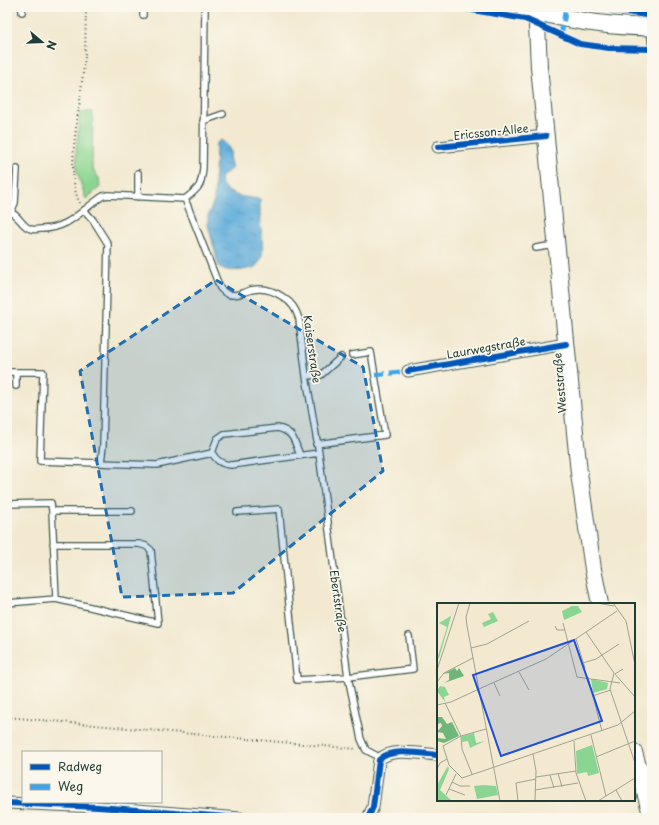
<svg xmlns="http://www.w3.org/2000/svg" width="659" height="825" font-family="'Playpen Sans',sans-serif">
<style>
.park{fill:#8ad591;stroke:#548962}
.water{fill:url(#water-ripples);stroke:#407688}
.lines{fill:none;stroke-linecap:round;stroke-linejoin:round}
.lane-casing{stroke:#3f574b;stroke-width:8}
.street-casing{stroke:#3f574b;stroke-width:13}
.secondary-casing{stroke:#3f574b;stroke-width:18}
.primary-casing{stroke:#3f574b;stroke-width:19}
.path{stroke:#3f574b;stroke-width:2;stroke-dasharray:1 3;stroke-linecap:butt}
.lane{stroke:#fff;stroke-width:5.5}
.street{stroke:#fff;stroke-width:11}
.secondary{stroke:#fff;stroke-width:16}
.primary{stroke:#fff;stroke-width:17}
.quiet{stroke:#3da4eb;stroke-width:5;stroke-dasharray:10 5;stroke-linecap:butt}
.cycleway-casing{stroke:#fbf7ec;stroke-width:8}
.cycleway{stroke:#0057b8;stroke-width:6}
.marked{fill:#1f6fb2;fill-opacity:0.2;stroke:#1f6fb2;stroke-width:3;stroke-dasharray:8 5;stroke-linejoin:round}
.labels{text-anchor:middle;stroke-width:3.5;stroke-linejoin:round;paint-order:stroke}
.street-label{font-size:11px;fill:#1f3d34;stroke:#fbf7ec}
.inset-road{fill:none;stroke:#9ea492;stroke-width:1}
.view{fill:#1d4ed8;fill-opacity:0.15;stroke:#1d4ed8;stroke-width:2}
.inset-edge{fill:none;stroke:#1f3d34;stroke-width:2}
</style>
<defs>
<pattern id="water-ripples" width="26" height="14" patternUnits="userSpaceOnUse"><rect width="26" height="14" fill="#62aedb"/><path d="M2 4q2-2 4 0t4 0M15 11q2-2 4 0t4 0" fill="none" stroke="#508fb2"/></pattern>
</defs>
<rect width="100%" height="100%" fill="#fbf7ec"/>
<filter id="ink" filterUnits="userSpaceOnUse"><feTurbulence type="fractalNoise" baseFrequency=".025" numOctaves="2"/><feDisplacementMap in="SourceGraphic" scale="8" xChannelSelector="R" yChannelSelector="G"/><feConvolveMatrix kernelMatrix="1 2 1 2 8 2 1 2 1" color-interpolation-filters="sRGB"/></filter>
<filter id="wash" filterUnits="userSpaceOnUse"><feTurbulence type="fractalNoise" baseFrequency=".012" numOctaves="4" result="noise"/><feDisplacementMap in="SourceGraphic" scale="16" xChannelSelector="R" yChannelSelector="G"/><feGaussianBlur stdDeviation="0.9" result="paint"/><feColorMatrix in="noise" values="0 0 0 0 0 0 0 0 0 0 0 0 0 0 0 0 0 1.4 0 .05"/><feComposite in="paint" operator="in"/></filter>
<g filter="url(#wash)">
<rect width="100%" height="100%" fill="#f2e9d0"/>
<!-- park -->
<path class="park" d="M80,112H93L92,169L99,178L100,187L86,199L77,172L76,151Z"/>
<!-- water -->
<path class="water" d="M221,140L227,145L231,152L229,157L232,168L220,178C221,189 234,196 244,197C249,198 255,198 260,199C260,206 260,214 260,221C261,234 268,261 253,268C250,269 246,269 243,270C235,271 227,271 219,267L208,225V216L214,201L216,144Z"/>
</g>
<g filter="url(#ink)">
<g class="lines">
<defs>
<path id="lane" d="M644,7L645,15L650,27L652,48
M22,12V7
M143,15V7
M203,121L223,114
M138,197V173
M185,199L220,288C222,290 225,293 227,294C235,297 244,292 251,290C263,287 273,290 283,297C292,303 296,309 299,319L306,376L319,453
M84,210L93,220L108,244L103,446L101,463
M7,211C20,214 21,227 31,229C34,230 38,229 41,229C69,229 81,210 103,196L108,195L185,199C200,187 201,187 203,168L205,7
M11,212L15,203L17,169
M536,248L555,245
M7,372H43L40,461L157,465L212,453
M306,376L321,375L341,357
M16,386V372
M316,444L385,435L371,352L352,355
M300,455C294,441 294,432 278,428L224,434L217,439L212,453C217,461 221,464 231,465L319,453L348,677L361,739L366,750L381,758
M7,504L51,503L52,511L56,599
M52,511H132
M237,512L279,509L297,680L348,677L413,669L409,636
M7,603L56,599L158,623L151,550L146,546L139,544H53"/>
<path id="street" d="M438,147L546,136
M408,371L566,344
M634,770L652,771
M7,803L98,807L240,818
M368,818L373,807L379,760C390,747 423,754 438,755"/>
<path id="secondary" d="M535,7L537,25L539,67L579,473L593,569L600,604
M634,752L652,818"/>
<path id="primary" d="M523,7C537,11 551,15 565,18C594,24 623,27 652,27"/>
</defs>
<!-- lane casing -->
<use href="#lane" class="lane-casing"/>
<!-- street casing -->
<use href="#street" class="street-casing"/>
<!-- secondary casing -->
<use href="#secondary" class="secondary-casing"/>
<!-- primary casing -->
<use href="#primary" class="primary-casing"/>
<!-- path -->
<path class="path" d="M81,90L85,57L86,7
M80,203C66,180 77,121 81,94
M7,717L357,749"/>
<!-- lane -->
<use href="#lane" class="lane"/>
<!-- street -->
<use href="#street" class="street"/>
<!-- secondary -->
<use href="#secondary" class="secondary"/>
<!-- primary -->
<use href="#primary" class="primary"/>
<!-- quiet -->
<path class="quiet" d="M561,36L566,7
M375,375L408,371"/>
<defs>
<path id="cycleway" d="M454,7L525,19L580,44L609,48L652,49
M595,7L652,16
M438,147L546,136
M408,371L566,344
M7,803L98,807L240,818
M368,818L373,807L379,760C390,747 423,754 438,755"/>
</defs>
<!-- cycleway casing -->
<use href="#cycleway" class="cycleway-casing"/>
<!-- cycleway -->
<use href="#cycleway" class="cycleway"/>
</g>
</g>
<!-- marked area -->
<path class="marked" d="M216,280L363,367L383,471L233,593L122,597L80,371Z"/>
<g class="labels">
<!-- street labels -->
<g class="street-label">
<text transform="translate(491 132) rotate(-6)" y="4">Ericsson-Allee</text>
<text transform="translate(486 348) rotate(-10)" y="4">Laurwegstraße</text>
<text transform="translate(312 349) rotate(82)" y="4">Kaiserstraße</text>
<text transform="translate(560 383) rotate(-95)" y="4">Weststraße</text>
<text transform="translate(338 601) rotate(82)" y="4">Ebertstraße</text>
</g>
</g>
<!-- overview -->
<g transform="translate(437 603)">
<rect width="198" height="198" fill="#f2e9d0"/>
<path d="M18,0L2,55L0,56L10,24L2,20L14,13ZM135,3H141L145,9L127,17L125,8ZM56,9L61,18L47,24L45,20L54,16L51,11ZM3,83L8,84L12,92L14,91L7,94L8,99L0,88ZM37,130L39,140L48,138L33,145L31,138L25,139V133ZM47,182L59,183L61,192L40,196L37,183Z" fill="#8ad591"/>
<path d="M18,65L20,68L22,65L27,73L7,80L12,77V70L6,71ZM0,114H5L10,121L15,119L22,133L7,140L0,138V135L9,136L6,130L0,129L5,123L4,120L0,121Z" fill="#6fb67b"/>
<path d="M154,76L171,80L170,86L156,90ZM155,142L162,170L151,173L150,169L140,171L139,148ZM11,163L12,166L3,187L15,198H0V182Z" fill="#8ad591"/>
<path class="inset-road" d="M33,0L29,14L30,23L63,198M160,0L177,3M176,0L189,18L198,62M126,20L140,74L183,80M118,23L120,27H128M149,29L180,8M139,36L148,65M34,45L50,41L92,18M146,60L159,56L182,41M186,66L178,71L198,94M0,67L22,0M82,69L92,87M151,74L165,128M0,79L7,70L36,55M57,80L63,93M42,86L109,56L149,29L177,70L173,86L198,160M155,93L174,87M8,100L24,133L25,146L35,171M0,102L14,99L42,86M49,126L24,133L6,143L12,162L25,175L181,122L198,108M154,132L169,193M137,138L139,170L149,198M96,151L99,168L98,198M159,154L198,138M0,166L3,160L10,156M121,170L125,184M113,172L117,185M99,174L139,168M15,179L23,183H33M12,186L28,192M98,187L141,180M179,187L185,198M9,192L19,171M81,198L79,180L99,176M161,198L198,175"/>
<path class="view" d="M137,37L165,118L64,153L36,72Z"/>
<rect width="198" height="198" class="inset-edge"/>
</g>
<!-- margin -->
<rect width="659" height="825" fill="none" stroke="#fbf7ec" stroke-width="24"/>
<!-- legend -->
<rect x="22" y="751" width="140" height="52" fill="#fbf7ec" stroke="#a3ada2"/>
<rect x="30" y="764" width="20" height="6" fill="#0057b8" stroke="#a3ada2"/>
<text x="58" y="771" font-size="12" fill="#1f3d34">Radweg</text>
<rect x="30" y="784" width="20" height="6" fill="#3da4eb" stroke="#a3ada2"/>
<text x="58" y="791" font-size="12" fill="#1f3d34">Weg</text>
<!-- north arrow -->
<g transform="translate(42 42) rotate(109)" stroke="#fbf7ec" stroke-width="3" paint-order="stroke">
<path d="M0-3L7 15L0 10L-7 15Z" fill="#1f3d34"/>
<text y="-6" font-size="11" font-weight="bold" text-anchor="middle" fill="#1f3d34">N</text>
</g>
</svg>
